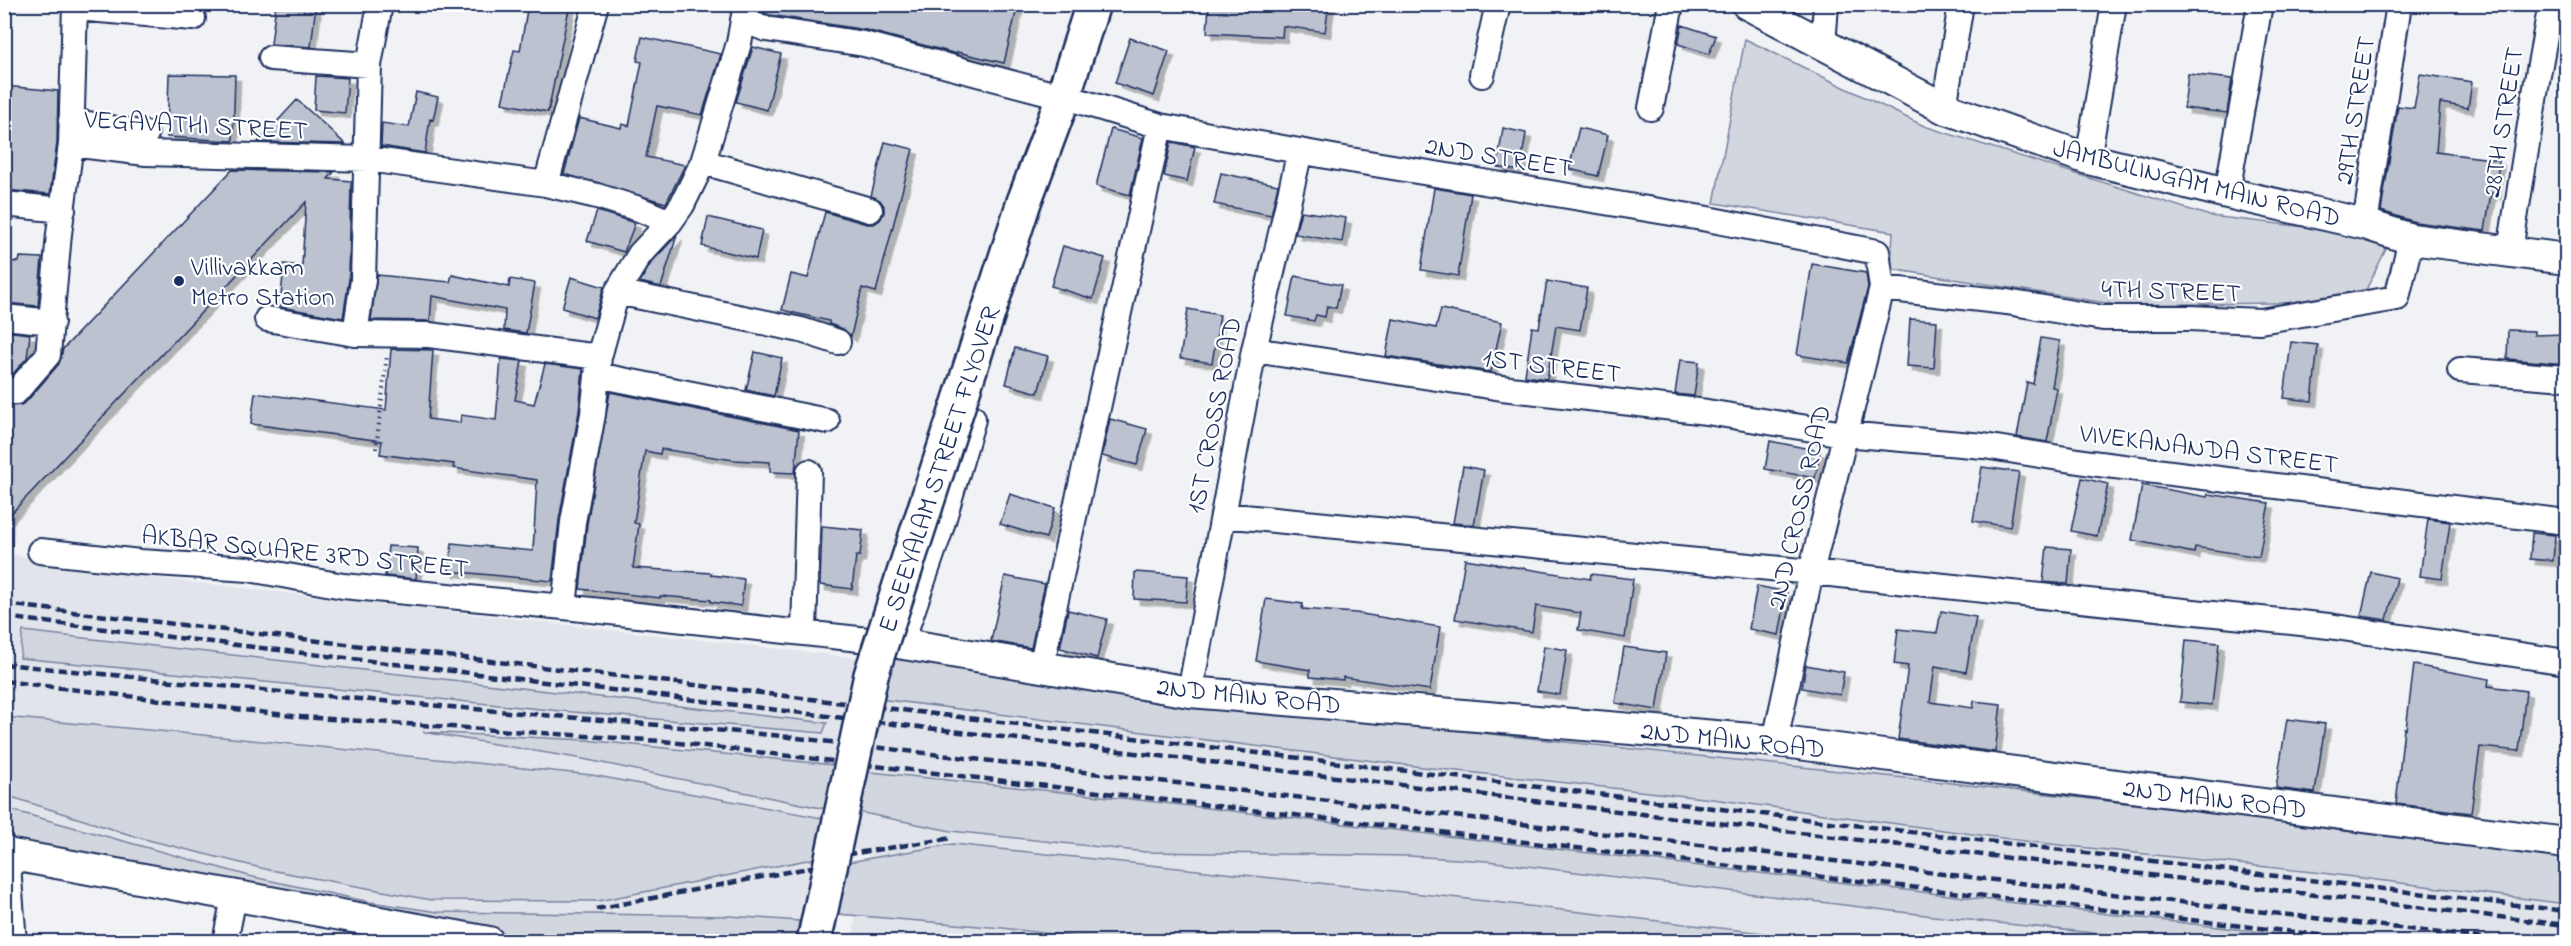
<svg xmlns="http://www.w3.org/2000/svg" width="2571" height="946" font-family="'Indie Flower',sans-serif">
<style>
.built{fill:#e1e4ea}
.green{fill:#d2d6df;stroke:#76829e;stroke-width:1.5}
.building{fill:#bcc2d0;stroke:#1b2f5e;stroke-width:1.5;filter:url(#shadow)}
.lines{fill:none;stroke-linecap:round;stroke-linejoin:round}
.minor-casing{stroke:#1b2f5e;stroke-width:28}
.tertiary-casing{stroke:#1b2f5e;stroke-width:34}
.secondary-casing{stroke:#1b2f5e;stroke-width:38}
.path{stroke:#1b2f5e;stroke-width:4;stroke-dasharray:1.5 4.5;stroke-linecap:butt}
.minor{stroke:#fff;stroke-width:24}
.tertiary{stroke:#fff;stroke-width:30}
.secondary{stroke:#fff;stroke-width:33}
.rail{stroke:#1b2f5e;stroke-width:4.5;stroke-dasharray:9 4.5;stroke-linecap:butt}
.secondary-bridge-casing{stroke:#1b2f5e;stroke-width:38;stroke-linecap:butt}
.secondary-bridge{stroke:#fff;stroke-width:33}
.poi-dot{fill:#1b2f5e;stroke:#fff;stroke-width:2}
.labels{text-anchor:middle;stroke-width:4.5;stroke-linejoin:round;paint-order:stroke}
.street-label{font-size:26px;fill:#1b2f5e;stroke:#fff}
.poi-label{font-size:26px;fill:#1b2f5e;stroke:#fff;text-anchor:start}
</style>
<defs>
<filter id="shadow"><feDropShadow dx="5.5" dy="5.5" stdDeviation="0" flood-color="#0004"/></filter>
</defs>
<rect width="100%" height="100%" fill="#f1f2f5"/>
<filter id="ink" filterUnits="userSpaceOnUse"><feTurbulence type="fractalNoise" baseFrequency=".0167" numOctaves="2"/><feDisplacementMap in="SourceGraphic" scale="12" xChannelSelector="R" yChannelSelector="G"/><feConvolveMatrix kernelMatrix="1 2 1 2 8 2 1 2 1" color-interpolation-filters="sRGB"/></filter>
<g filter="url(#ink)">
<!-- built -->
<path class="built" d="M5,400L27,403L13,554L43,562L163,579L859,658L2566,847V941H853L857,900L869,852L824,847L810,941L521,942L5,821Z"/>
<!-- green -->
<path class="green" d="M1745,39L1924,126L2210,216L2392,237L2360,302L2119,305L1891,269L1893,232L1714,203Z
M23,631L827,723L823,733L561,711L20,658Z
M887,651L1191,702L1933,781L2566,853V904L2322,873L2032,842L1712,799L1422,767L879,699Z
M4,717L203,735L592,775L822,818L817,858L598,901L431,900L265,869L140,838L5,795Z
M423,732L585,740L834,765L826,809L583,759Z
M861,771L1139,800L2338,941H2169L1950,918L1487,861L1410,856L1146,852L951,831L853,811Z
M4,808L253,877L370,902L438,912L730,916L799,921L796,941H509L386,920L13,847L5,827Z
M953,844L1450,897L1833,941L1115,942L1002,928L826,913L837,864Z"/>
<!-- building -->
<path class="building" d="M276,4H316L311,47L271,44Z
M528,4H570L548,112L502,103L514,50L520,51Z
M760,4H1018L1004,63L957,52V54L866,30L770,15L759,11Z
M1290,4H1329L1325,32L1283,26L1282,37L1207,33L1209,5L1290,8Z
M1682,25L1716,36L1709,54L1678,44Z
M642,37L721,54L702,115L657,106L646,157L685,165L666,203L564,174L579,118L621,128L622,124L629,126L642,62L637,61Z
M1130,38L1169,51L1154,96L1115,83Z
M753,47L781,54L767,110L736,102Z
M169,74L235,75L233,141L167,137Z
M2188,74L2232,79L2227,113L2184,108Z
M2420,74L2472,82L2468,108L2440,103L2436,152L2499,160L2495,194L2491,193L2485,231L2415,222L2381,211L2398,106L2414,108Z
M316,76L348,78L345,113L314,110Z
M4,86L58,91L57,143L50,194L4,190Z
M416,92L438,97L433,120L430,119L425,153L381,146L382,123L409,127Z
M297,100L326,126L345,144L258,142Z
M1503,128L1526,133L1520,171L1497,167Z
M1579,128L1608,135L1598,176L1569,169Z
M1111,129L1143,138L1130,195L1096,186Z
M885,142L913,149L876,292L862,288L851,336L843,329L829,324V321L782,310L791,274L808,278L825,212L867,224H874L880,220L884,213V206L880,200L871,196Z
M1171,142L1195,147L1187,181L1164,176Z
M232,170L334,172L328,179L351,181L349,279L343,318L280,307L284,264L302,266L306,202L4,521V410L9,406L21,405L27,401L59,364L63,349Z
M1221,173L1278,185L1271,215L1214,204Z
M1434,188L1471,194L1458,276L1421,270Z
M597,211L635,223L624,252L587,241Z
M1301,211L1346,218L1342,242L1295,234Z
M708,217L762,230L756,259L702,246Z
M677,235L661,287L640,282L651,263Z
M1063,246L1105,258L1093,299L1051,286Z
M20,257L42,258L38,306L4,303V261L19,262Z
M1812,264L1866,273L1868,287L1848,363L1797,355Z
M377,275L450,282L452,275L509,287L510,279L535,283L526,333L504,330L505,310L432,296L430,321L371,320Z
M1295,276L1341,285L1336,308L1327,306L1325,317L1316,315L1314,321L1287,316Z
M571,277L604,287L595,318L562,308Z
M1547,281L1587,288L1580,330L1556,326L1547,379L1525,376L1532,327L1539,328Z
M1188,309L1220,315L1212,363L1180,358Z
M1441,309L1502,322L1491,372L1386,356L1393,319L1436,328Z
M1910,319L1937,321L1934,368L1907,366Z
M2508,330L2534,331V335L2566,334V364L2507,359Z
M4,331L30,334L27,358L11,376L4,375Z
M2041,338L2060,341L2052,387L2057,388L2047,442L2017,437L2027,382L2033,384Z
M2291,342L2318,345L2312,401L2284,398Z
M1015,348L1048,356L1038,393L1006,384Z
M391,349L433,350L428,419L460,423L461,415L496,420L501,359L522,361L515,400L534,404L545,364L583,369L579,412L559,520L552,581L449,571L452,543L533,551L537,480L453,468L454,464L380,454L382,441L251,424L255,393L386,410Z
M755,352L782,358L774,396L746,390Z
M1680,360L1699,362L1694,396L1675,394Z
M610,392L799,430L795,473L770,472V462L734,460L661,449L660,454L645,451L634,523L639,524L633,568L711,573V575L744,579L741,606L711,602V600L660,596V598L580,589L587,524Z
M1110,419L1147,429L1137,465L1102,456Z
M1770,441L1820,451L1815,478L1765,469Z
M1463,466L1484,470L1474,525L1453,523Z
M1982,467L2019,472L2010,527L1973,521Z
M2082,478L2108,484L2097,536L2071,531Z
M2142,485L2207,497L2208,494L2269,503L2259,557L2195,547L2194,553L2132,540Z
M1010,494L1055,508L1046,538L1000,524Z
M2428,519L2450,522L2442,579L2420,576Z
M822,526L863,530L860,556H856L852,589L820,585Z
M2532,533L2555,535L2553,561L2530,559Z
M388,546L418,548L416,579L385,576Z
M2047,547L2071,549L2068,584L2043,582Z
M1465,559L1590,579L1591,574L1633,579L1625,638L1578,630L1581,613L1536,606L1532,632L1455,619Z
M1135,572L1188,576L1186,602L1134,599Z
M2371,572L2397,578L2387,620L2361,616Z
M1005,576L1045,584L1031,648L991,641Z
M1757,586L1787,592L1779,635L1749,629Z
M1266,599L1303,604L1302,609L1356,613L1440,627L1430,690L1343,677V680L1310,677V670L1256,661Z
M1068,610L1107,619L1097,658L1060,648Z
M1941,611L1976,617L1966,672L1935,666L1930,702L1973,708L1974,701L2001,704L1995,752L1898,739L1908,666L1894,664L1898,629L1937,633Z
M2186,640L2219,643L2212,705L2180,702Z
M1544,646L1567,650L1560,695L1537,691Z
M1624,647L1666,653L1657,710L1615,703Z
M1806,665L1844,672L1840,695L1802,688Z
M2414,665L2489,679L2488,686L2526,691L2519,751L2480,747L2471,813L2396,804L2404,728L2406,729Z
M2287,719L2325,724L2315,793L2276,788Z"/>
<g class="lines">
<defs>
<path id="minor" d="M380,4L369,65L363,280L355,334L429,335L599,357
M76,8L193,18
M743,20L766,29L864,44L1053,94
M1823,46L1826,4
M271,58L369,65
M1482,75L1498,4
M1079,101L1160,126L1338,158L1702,218L1877,252L1882,288L1811,572L1775,741
M1651,108L1671,4
M1944,108L1961,4
M71,121L146,134
M71,144L75,4
M2088,159L2114,4
M703,162L870,210
M546,184L596,4
M2227,193L2260,4
M4,204L63,210
M2365,224L2399,4
M2510,250L2538,75L2551,4
M1882,288L2007,302L2103,318H2189L2260,321L2397,298L2411,239
M617,292L801,330L838,342
M4,317L52,322
M267,319L355,334
M1254,350L1502,388L1707,412L1844,434L1984,446L2091,463L2566,522
M2460,370L2566,378
M597,375L827,421
M4,391L16,392L48,355L59,234L71,144L146,153L368,159L546,184L597,196L639,209L670,222
M1223,515L1811,572L2329,626L2566,662
M40,551L140,562L249,569L343,586L564,607L896,643
M564,607L573,522L593,414L599,357L617,292L640,254L670,222L682,205L703,162L739,43L746,4
M804,631L809,472
M1041,667L1160,126
M1190,692L1254,350L1300,151
M7,854L14,942
M225,942L234,897"/>
<path id="tertiary" d="M1747,4L1944,108L2088,159L2227,193L2365,224L2411,239L2566,259
M970,419L937,531L898,643L1190,692L1775,741L2566,843
M4,851L7,854L489,942"/>
<path id="secondary" d="M1024,202L1061,103L1093,4"/>
</defs>
<!-- minor casing -->
<use href="#minor" class="minor-casing"/>
<!-- tertiary casing -->
<use href="#tertiary" class="tertiary-casing"/>
<!-- secondary casing -->
<use href="#secondary" class="secondary-casing"/>
<!-- path -->
<path class="path" d="M376,449L387,354"/>
<!-- minor -->
<use href="#minor" class="minor"/>
<!-- tertiary -->
<use href="#tertiary" class="tertiary"/>
<!-- secondary -->
<use href="#secondary" class="secondary"/>
<!-- rail -->
<path class="rail" d="M4,604L678,683L2566,911
M4,617L2566,925
M4,664L291,693L772,735L2517,942
M4,681L301,717L662,741L2379,942
M596,909L808,868L850,854L952,838"/>
<defs>
<path id="secondary-bridge" d="M814,942L871,675L1024,202"/>
</defs>
<!-- secondary-bridge casing -->
<use href="#secondary-bridge" class="secondary-bridge-casing"/>
<!-- secondary-bridge -->
<use href="#secondary-bridge" class="secondary-bridge"/>
</g>
</g>
<!-- markers -->
<circle class="poi-dot" cx="179" cy="281" r="6"/>
<g class="labels">
<!-- street labels -->
<g class="street-label">
<text transform="translate(2354 110) rotate(-81)" y="9">29TH STREET</text>
<text transform="translate(2502 122) rotate(-81)" y="9">28TH STREET</text>
<text transform="translate(196 124) rotate(3)" y="9">VEGAVATHI STREET</text>
<text transform="translate(1499 156) rotate(9)" y="9">2ND STREET</text>
<text transform="translate(2197 182) rotate(14)" y="9">JAMBULINGAM MAIN ROAD</text>
<text transform="translate(2171 290) rotate(2)" y="9">4TH STREET</text>
<text transform="translate(1552 365) rotate(7)" y="9">1ST STREET</text>
<text transform="translate(1213 415) rotate(-79)" y="9">1ST CROSS ROAD</text>
<text transform="translate(2209 448) rotate(7)" y="9">VIVEKANANDA STREET</text>
<text transform="translate(938 469) rotate(-72)" y="9">E SEEYALAM STREET FLYOVER</text>
<text transform="translate(1798 507) rotate(-77)" y="9">2ND CROSS ROAD</text>
<text transform="translate(305 551) rotate(6)" y="9">AKBAR SQUARE 3RD STREET</text>
<text transform="translate(1249 695) rotate(6)" y="9">2ND MAIN ROAD</text>
<text transform="translate(1733 739) rotate(6)" y="9">2ND MAIN ROAD</text>
<text transform="translate(2215 798) rotate(7)" y="9">2ND MAIN ROAD</text>
</g>
<!-- poi labels -->
<g class="poi-label">
<text x="191" y="275">Villivakkam<tspan x="191" dy="30">Metro Station</tspan></text>
</g>
</g>
<!-- margin -->
<rect width="2571" height="946" fill="none" stroke="#fff" stroke-width="24"/>
<rect x="12" y="12" width="2547" height="922" fill="none" stroke="#1b2f5e" stroke-width="2" filter="url(#ink)"/>
</svg>
